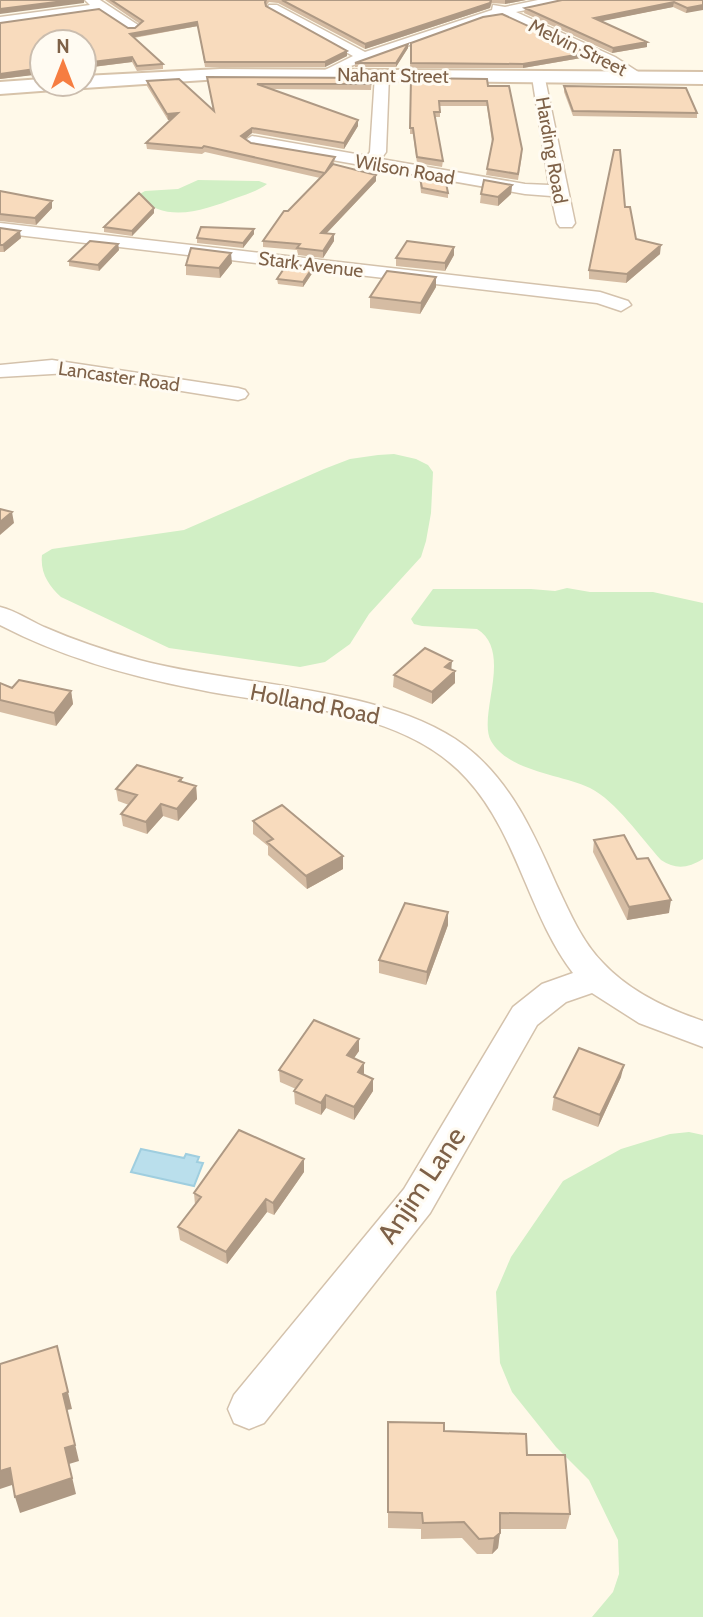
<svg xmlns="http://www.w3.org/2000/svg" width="703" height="1617" font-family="Cabin,sans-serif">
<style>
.green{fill:#d1efc5}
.water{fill:#badfec;stroke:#9fcedf;stroke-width:2}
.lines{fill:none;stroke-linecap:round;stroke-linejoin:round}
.street-casing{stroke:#d4c2ac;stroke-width:3}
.secondary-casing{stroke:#d7c3aa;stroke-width:4}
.street{fill:#fff;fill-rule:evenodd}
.secondary{fill:#fff;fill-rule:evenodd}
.wall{fill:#d5bca3}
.shaded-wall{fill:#ae9984}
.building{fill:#f8dbbd;stroke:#ae9984;stroke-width:2}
.labels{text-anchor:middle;stroke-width:6;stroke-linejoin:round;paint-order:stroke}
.far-street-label{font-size:19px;fill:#7e6148;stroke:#fffbf2}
.street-label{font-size:23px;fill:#7e6148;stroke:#fffbf2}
.near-street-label{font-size:28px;fill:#7e6148;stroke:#fffbf2}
</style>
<rect width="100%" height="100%" fill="#fff9e9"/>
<!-- green -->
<path class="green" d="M198,180L259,181L267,184C258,191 247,194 236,198C204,210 165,225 138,195L145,191L178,189Z
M378,455L394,454L416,459L428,465L433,472L431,513L426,541L421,557L369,614L350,644L325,662L300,667L169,648L61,597C49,586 40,573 42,555L52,549L184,530L324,469L350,459Z
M567,588L590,592H653L703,603V859C688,868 676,870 661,860C641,838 616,801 590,788C561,774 509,772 491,741C477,715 514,652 477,629L422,626L414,624L411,619L433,589H531L555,591Z
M689,1132L703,1135V1617H592L613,1592L619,1574L618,1540L589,1480L556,1447L512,1392L500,1363L496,1292L511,1257L563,1181L621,1149L670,1134Z"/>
<!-- water -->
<path class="water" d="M141,1149L184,1158L186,1154L199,1157L197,1162L203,1163L194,1186L131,1172Z"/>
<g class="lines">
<defs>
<path id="street" d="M85,0H100L141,27L134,31L129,30L100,11L0,25V17L90,5Z
M538,0H562L560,3L516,12L615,57L643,75V81H633L605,63L502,15L482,19L348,67L328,78L323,77V71L353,56L267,8L269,5H277L365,52L492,10L493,5L505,7Z
M382,71L389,75L386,152L381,159L525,184L549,185L532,77L534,74H544L575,223L572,227H560L557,223L551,196L525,194L252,146L244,141L252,136L367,156L370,152L375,75Z
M0,223L600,292L628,301L631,305L621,311L597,303L0,233Z
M52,360L238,388L245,390L248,394L245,398L238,400L69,373L0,377V365Z
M0,607C16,611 29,620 44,627C74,640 106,651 139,660C235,686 386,686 465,746C511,781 534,834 557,886C570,913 582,942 603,963C629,991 667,1009 703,1021V1047L639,1023L592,993L566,1002L537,1025L430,1213L264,1423L249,1429L234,1423L228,1409L234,1395L404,1189L513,1007L542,984L573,973C528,914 518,835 467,779C401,706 285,708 196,689C128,676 62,657 0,625Z"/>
<path id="secondary" d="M220,69L703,72V84L220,79L84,88L76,84H84V76Z
M42,79V84H63L54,90L0,94V82Z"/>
</defs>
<!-- street casing -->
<use href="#street" class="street-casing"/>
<!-- secondary casing -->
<use href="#secondary" class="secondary-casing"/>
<!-- street -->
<use href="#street" class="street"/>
<!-- secondary -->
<use href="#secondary" class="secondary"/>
</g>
<!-- wall -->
<path class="wall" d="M105,0H526L505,4L492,3L490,8L365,49L278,3L269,2L266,6L347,56L325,67H205L198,26L134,38L163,64V69L137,71L132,62L0,79V23L135,28L140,24Z
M703,0L686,13L673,7L601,21L647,42V47L612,53L524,13L525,8L561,1Z
M411,43L587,53V57L523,68H410Z
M408,44V48L396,67H355V63Z
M207,77L372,78L371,90L272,89L358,126L344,149L252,133L245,139L251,143L335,157L334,164L376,175V181L326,234H334V241L323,258L298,255L297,250L263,247V241L288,211L320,178L205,152L202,154L147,149L146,143L171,119L168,120L147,86V81L213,110Z
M411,78L488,86L522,155L518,180L486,175L492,142L487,106H440V117H435L443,161L442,167L417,163L413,134H410Z
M564,86L697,113V118L573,116L564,92Z
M419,173L448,193V198L421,193Z
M512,185L511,194L498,206L480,203L481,194Z
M0,191L52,201V208L36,225L0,221Z
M625,207L636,239L660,254L626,283L589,279V270Z
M154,208V213L132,236L104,232V227Z
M0,228L21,238L4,252H0Z
M254,234L243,248L197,243V238Z
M118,244L119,250L99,271L69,266V261Z
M454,255L445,271L396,266V258Z
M232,263L220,278L186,275V265Z
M313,272L303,287L278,284L277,279Z
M436,287L420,314L370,308V297Z
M451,669L455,671V683L432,704L393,687L394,675Z
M0,683L12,688L71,691L73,704L56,726L0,712Z
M182,778V782L196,786L197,799L178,821L163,816L147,834L123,826L121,814L129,805L118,801L116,789Z
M253,821L343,869L307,889L268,855V846L253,834Z
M594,840L637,859L669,913L627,920L593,852Z
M448,912V925L426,985L379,973V960Z
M359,1051L354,1058L373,1091L354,1120L326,1108L321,1115L295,1104L294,1091L296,1089L280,1082L279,1070Z
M621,1077L598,1127L552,1110L554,1097Z
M304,1172L274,1215L267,1212L227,1264L180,1240L178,1227L195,1205L194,1193Z
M388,1422L444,1431L527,1455L570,1514L566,1529H500L498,1548L492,1554H477L462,1538L421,1539V1529L388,1528Z"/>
<!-- shaded-wall -->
<path class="shaded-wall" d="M72,0H84V3L0,14V9Z
M492,0L490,8L365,49V44Z
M505,0H526L505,4Z
M674,2L673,7L593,23L594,18Z
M703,5V10L686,13L687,8Z
M197,22L198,26L130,38V34Z
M647,42V47L612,53L613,48Z
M408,44V48L396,67V63Z
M347,51V56L325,67V62Z
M587,53V57L523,68V64Z
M132,57V62L84,68V63Z
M42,68V74L0,79V74Z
M178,113V119L168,120L167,114Z
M358,120V126L344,149V143Z
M252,128V133L242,142L241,136Z
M376,175V181L321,239V233Z
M512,185L511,194L498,206V197Z
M52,201V208L36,225L35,218Z
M154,208V213L132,236V231Z
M254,229V234L243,248V243Z
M20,231L21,238L4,252L3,245Z
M334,234V241L323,258V251Z
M118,244L119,250L99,271L98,265Z
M661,245L660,254L626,283L627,274Z
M454,247V255L445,271V263Z
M231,253L232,263L220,278L219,268Z
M313,267V272L303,287V282Z
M436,277V287L420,314L421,303Z
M12,512L14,523L0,535V522Z
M452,661L451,673L445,667Z
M455,671V683L432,704V692Z
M71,691L73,704L56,726L54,713Z
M196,786L197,799L178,821L177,809Z
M161,804L163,816L147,834L146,822Z
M343,856V869L307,889L306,876Z
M671,900L669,913L627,920L629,907Z
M448,912V925L426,985L427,972Z
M359,1039V1051L347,1068V1055Z
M364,1063V1075L358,1072Z
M624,1065L621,1077L598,1127L600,1115Z
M373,1079V1091L354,1120V1107Z
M326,1095V1108L321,1115V1103Z
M304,1159V1172L274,1215L273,1203Z
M266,1199L267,1212L227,1264L226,1252Z
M57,1346L72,1409L67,1410L79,1461L69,1464L76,1494L20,1513L15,1497L65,1448L63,1394Z
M10,1468L15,1484L0,1489V1471Z
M500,1533L498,1548L492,1554L494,1538Z"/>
<!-- building -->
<path class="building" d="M0,0H72L0,9Z
M111,0H266L265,2L266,6L347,51L325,62H205L197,22L130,34L163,64L137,66L132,57L84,63V42H42V68L0,74V23L99,9L128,28H135L143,21Z
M282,0H491L490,3L365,44Z
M562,0H703V5L687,8L674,2L594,18L647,42L613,48L525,8Z
M502,14L587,53L523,64L411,63V43L483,17Z
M408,44L396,63H355Z
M207,77L372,78L371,84H257L358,120L344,143L252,128L241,136L251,143L335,157L325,173L333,164L376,175L321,233L334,234L323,251L297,248L300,244L263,241L284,211H288L325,173L204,146L202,148L146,143L178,113L167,114L147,81L179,79L214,111Z
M411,78L487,79L488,86H509L522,149L518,174L487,169L493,139L487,101H439L440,112H434L443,161L417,157L413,128H410Z
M564,86L686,88L697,113L573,111Z
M614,150H620L625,207H630L636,239L661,245L627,274L589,270Z
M419,173L445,178L448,193L422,188Z
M484,180L512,185L498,197L481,194Z
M0,191L52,201L35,218L0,214Z
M139,193L154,208L132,231L104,227Z
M201,227L254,229L243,243L197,238Z
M0,228L20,231L3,245H0Z
M90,241L118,244L98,265L69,261Z
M407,241L454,247L445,263L396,258Z
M191,248L231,253L219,268L186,265Z
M287,264L313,267L303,282L277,279Z
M387,271L436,277L421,303L370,297Z
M0,509L12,512L0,522Z
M425,648L452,661L445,667L455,671L432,692L394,675Z
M19,680L71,691L54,713L0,700V683L12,688Z
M137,765L182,778L179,781L196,786L177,809L161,804L146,822L121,814L137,795L116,789Z
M282,805L343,856L306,876L267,842L273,839L253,821Z
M624,835L637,859L648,858L671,900L629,907L594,840Z
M405,903L448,912L427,972L379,960Z
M314,1020L359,1039L347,1055L364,1063L358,1072L373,1079L354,1107L326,1095L321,1103L294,1091L302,1080L279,1070Z
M579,1048L624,1065L600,1115L554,1097Z
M239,1130L304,1159L273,1203L266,1199L226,1252L178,1227L201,1197L194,1193Z
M57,1346L68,1392L63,1394L75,1445L65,1448L72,1478L15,1497L10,1468L0,1471V1364Z
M388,1422L444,1423V1431L526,1434L527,1455H565L570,1514L500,1513V1533L494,1538L479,1539L464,1522L423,1523L422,1513L388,1512Z"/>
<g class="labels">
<!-- far-street labels -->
<g class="far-street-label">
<text transform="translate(578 47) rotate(26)" y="7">Melvin Street</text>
<text transform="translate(393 75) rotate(1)" y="7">Nahant Street</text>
<text transform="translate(552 150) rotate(80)" y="7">Harding Road</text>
<text transform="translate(405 169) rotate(10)" y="7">Wilson Road</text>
<text transform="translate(311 264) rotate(7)" y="7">Stark Avenue</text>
<text transform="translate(119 376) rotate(8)" y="7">Lancaster Road</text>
</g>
<!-- street labels -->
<g class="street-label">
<text transform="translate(315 704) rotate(11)" y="8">Holland Road</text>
</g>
<!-- near-street labels -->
<g class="near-street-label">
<text transform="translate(421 1185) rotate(-56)" y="10">Anjim Lane</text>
</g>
</g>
<!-- north arrow -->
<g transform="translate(63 63)"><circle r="33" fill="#fffbf2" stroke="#cbbdae" stroke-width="2"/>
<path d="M0-5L12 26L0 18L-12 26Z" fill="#f67d41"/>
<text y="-10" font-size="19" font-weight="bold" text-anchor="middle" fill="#7e6148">N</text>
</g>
</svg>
